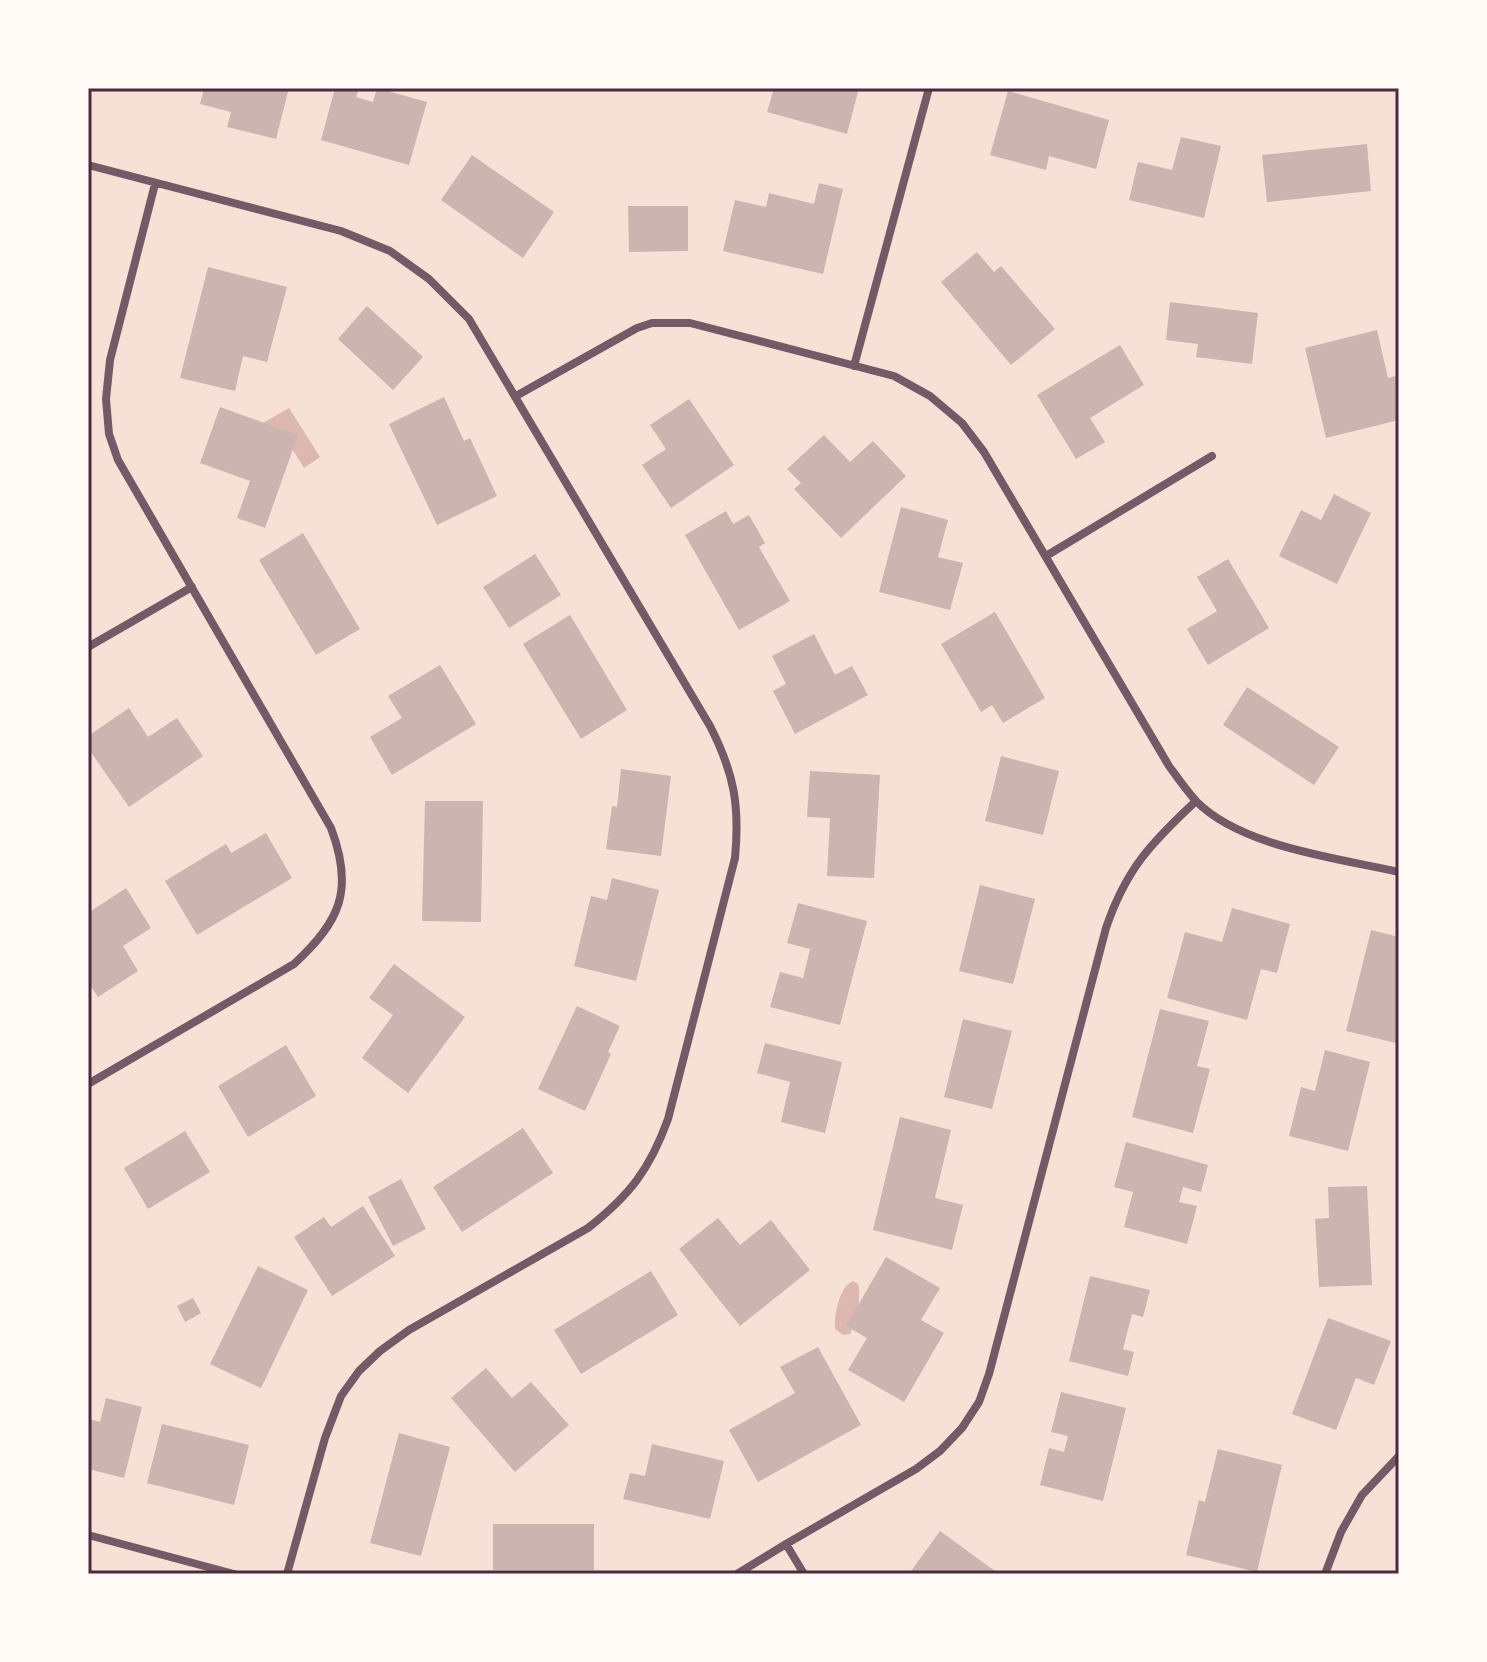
<svg xmlns="http://www.w3.org/2000/svg" width="1487" height="1662" font-family="'Exo 2',sans-serif">
<style>
.water{fill:#dcb8b0}
.building{fill:#ccb4b1}
.lines{fill:none;stroke-linecap:round;stroke-linejoin:round}
.minor{stroke:#755966;stroke-width:8}
.neatline{fill:none;stroke:#4a2c40;stroke-width:3}
</style>
<rect width="100%" height="100%" fill="#f7e1d7"/>
<!-- water -->
<path class="water" d="M289,408L320,457L304,468L289,444L258,426Z
M853,1281L858,1284C862,1299 856,1319 850,1334L843,1335L835,1329C834,1315 839,1287 853,1281Z"/>
<!-- building -->
<path class="building" d="M204,88H289L276,139L227,127L231,112L200,104Z
M335,88H359L356,97L373,102L377,88L427,102L409,165L321,140Z
M774,88H859L847,134L767,112Z
M1008,91L1109,120L1096,169L1049,156L1046,170L990,155Z
M1181,137L1221,146L1204,218L1129,200L1138,162L1172,170Z
M1367,144L1371,191L1267,202L1262,155Z
M472,155L554,212L523,258L441,200Z
M819,183L843,189L823,274L723,251L735,200L766,207L769,193L814,204Z
M628,206H688V251L629,252Z
M977,252L994,272L1001,266L1055,329L1011,365L941,282Z
M208,267L287,287L267,362L243,356L235,391L180,378Z
M1170,302L1258,313L1252,364L1196,357L1198,344L1166,340Z
M367,306L423,357L393,390L338,339Z
M1377,330L1388,378L1399,375V420L1326,438L1305,348Z
M1120,345L1144,385L1090,418L1105,442L1076,459L1037,395Z
M444,397L464,441L470,438L497,496L437,525L389,424Z
M689,399L734,465L671,508L642,465L666,449L650,425Z
M220,407L298,435L265,528L237,518L250,481L200,463Z
M824,435L850,462L873,441L906,476L841,538L794,489L801,483L787,469Z
M1334,494L1371,513L1337,584L1279,556L1301,510L1321,520Z
M901,507L948,520L938,557L963,563L950,610L879,592Z
M726,511L733,524L749,515L765,543L759,547L790,601L739,630L685,535Z
M303,533L360,629L316,655L259,560Z
M535,554L561,595L509,628L483,587Z
M1228,559L1269,628L1208,665L1187,629L1217,611L1197,577Z
M995,612L1045,698L1003,723L992,705L981,712L941,644Z
M570,615L627,710L581,739L523,644Z
M814,634L835,675L852,666L868,695L795,734L773,691L786,684L772,656Z
M440,665L476,724L392,775L370,737L402,718L388,696Z
M1247,687L1339,747L1314,785L1223,725Z
M129,708L148,737L177,718L203,756L129,807L88,748V736Z
M1001,756L1059,771L1043,835L985,821Z
M621,769L671,776L661,856L606,849L612,806L617,807Z
M810,771L880,775L874,878L827,876L830,818L807,817Z
M425,801H483L481,922L422,921Z
M266,833L292,878L197,935L165,881L226,844L231,853Z
M612,878L659,890L636,981L574,966L591,896L607,900Z
M980,885L1035,899L1013,984L959,971Z
M126,888L151,928L123,946L138,971L98,997L88,982V913Z
M798,903L867,921L840,1025L770,1007L780,972L803,978L810,949L787,943Z
M1232,908L1290,924L1277,973L1261,969L1247,1020L1167,998L1185,932L1222,942Z
M1371,930L1399,937V1033L1396,1043L1346,1031Z
M394,964L465,1017L408,1093L362,1058L393,1015L369,998Z
M577,1006L620,1026L608,1052L611,1054L585,1111L538,1089Z
M1160,1009L1209,1021L1197,1066L1210,1069L1193,1133L1132,1117Z
M963,1019L1012,1031L992,1109L944,1097Z
M765,1043L842,1062L825,1133L781,1122L790,1082L757,1073Z
M286,1045L316,1096L248,1137L218,1086Z
M1325,1050L1370,1062L1348,1151L1289,1136L1301,1087L1315,1091Z
M900,1117L951,1130L935,1198L963,1205L952,1250L873,1230Z
M523,1128L553,1173L462,1232L433,1187Z
M185,1131L210,1172L148,1209L124,1168Z
M1126,1142L1208,1165L1201,1192L1183,1187L1179,1202L1197,1206L1187,1244L1124,1227L1133,1192L1114,1187Z
M401,1179L426,1229L393,1246L368,1197Z
M1367,1186L1372,1285L1319,1287L1315,1219L1329,1218L1328,1187Z
M363,1206L395,1256L332,1296L294,1237L324,1217L331,1227Z
M718,1218L740,1245L771,1220L810,1270L740,1326L679,1249Z
M886,1257L940,1288L921,1320L944,1333L904,1402L848,1370L867,1338L846,1326Z
M258,1266L308,1290L261,1388L210,1364Z
M651,1271L678,1315L581,1374L554,1330Z
M1090,1276L1150,1290L1143,1317L1132,1314L1123,1349L1134,1352L1128,1376L1069,1361Z
M193,1298L201,1313L185,1322L177,1306Z
M1328,1318L1391,1341L1374,1385L1356,1378L1336,1430L1292,1414Z
M818,1347L861,1425L758,1482L729,1430L795,1393L780,1367Z
M486,1368L512,1398L531,1382L569,1425L515,1472L451,1398Z
M1061,1392L1126,1408L1103,1501L1040,1485L1049,1448L1064,1452L1068,1436L1051,1432Z
M106,1398L142,1407L124,1478L88,1469V1419L100,1422Z
M162,1424L249,1445L234,1505L147,1483Z
M399,1433L450,1447L421,1556L370,1543Z
M652,1444L724,1461L710,1519L623,1499L630,1473L645,1476Z
M1218,1449L1282,1465L1257,1572L1186,1555L1199,1500L1205,1502Z
M493,1524H594V1570H493Z
M940,1531L999,1574H909Z"/>
<g class="lines">
<!-- minor -->
<path class="minor" d="M88,165L341,231L390,251L429,279L469,319L710,726C734,773 740,805 735,858L668,1119C650,1169 630,1195 588,1228L409,1330L380,1351L359,1371L341,1396L325,1438L287,1574
M854,366L929,88
M516,396L637,328L652,323H690L894,376L930,396L962,423L984,452L1169,766C1177,777 1186,790 1196,801C1241,847 1337,858 1399,872
M1046,556L1212,456
M88,647L192,587
M88,1084L294,964C341,921 354,889 331,828L118,460L109,434L106,399L110,360L155,184
M88,1535L234,1574
M786,1544L916,1469L940,1451L962,1428L979,1402L989,1374L1106,928C1126,869 1151,843 1196,801
M737,1574L786,1544L804,1574
M1325,1574L1341,1532L1362,1495L1399,1456"/>
</g>
<!-- border -->
<rect width="1487" height="1662" fill="none" stroke="#fffaf5" stroke-width="180"/>
<rect x="90" y="90" width="1307" height="1482" class="neatline"/>
</svg>
